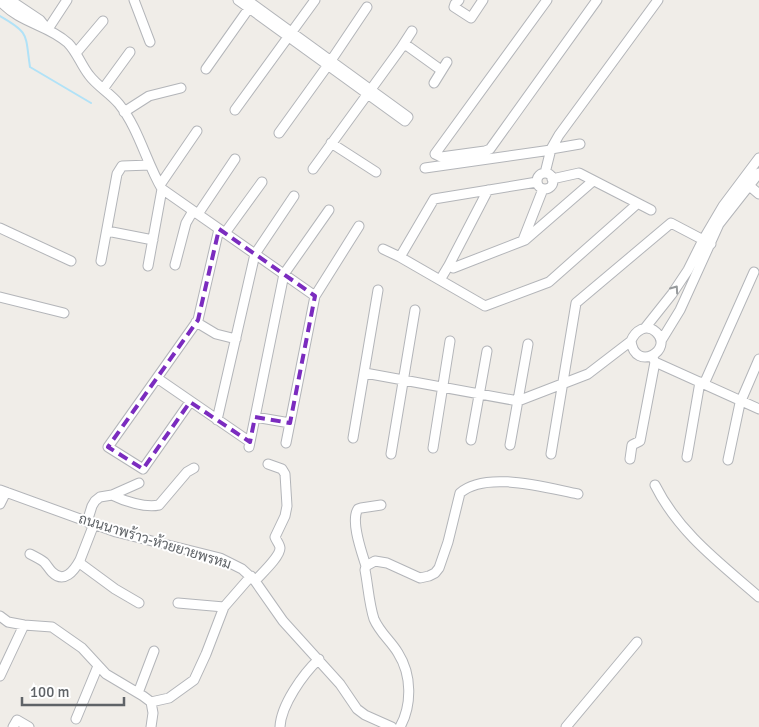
<svg xmlns="http://www.w3.org/2000/svg" width="759" height="727" font-family="Signika,Sarabun,sans-serif">
<style>
.lines{fill:none;stroke-linecap:round;stroke-linejoin:round}
.stream{stroke:#b1e2f7;stroke-width:2}
.minor-casing{stroke:#b3b5b9;stroke-width:11}
.minor{stroke:#fff;stroke-width:9}
.oneway{stroke:#979a9c}
.marked{fill:none;stroke:#7b2cbf;stroke-width:4;stroke-dasharray:10 6;stroke-linejoin:round}
.labels{text-anchor:middle;stroke-width:4;stroke-linejoin:round;paint-order:stroke}
.street-label{font-size:14px;fill:#5f6367;stroke:#fff}
</style>
<rect width="100%" height="100%" fill="#f0ede8"/>
<g class="lines">
<!-- stream -->
<path class="stream" d="M0,16C30,33 25,34 30,67L91,103"/>
<defs>
<path id="minor" d="M10,0L40,20L44,25
M134,0L150,42
M238,0L405,121L408,117L247,0
M459,0L455,4L454,7L471,18L483,0
M547,0L435,154L441,157L485,151L490,149L597,0
M0,1C21,24 47,24 68,43C77,52 81,65 89,75C97,86 110,93 119,104C139,129 146,162 162,189L315,296
M48,29L67,0
M401,48L412,31
M76,53L103,21
M206,69L252,4
M434,83L447,62
M103,89L130,52
M235,110L315,0
M124,112L149,96L181,88
M279,133L328,65L367,7
M331,143L376,172
M551,149L580,144
M425,168L551,150
M313,169L401,48L405,45L409,47L441,70
M545,173L551,149L559,135L658,0
M537 181a8 8 0 1 1 16 0a8 8 0 1 1-16 0Z
M552,179L579,173L651,210
M746,183L759,194
M160,185L197,131
M198,214L235,159
M0,228L71,261
M107,231L153,240
M225,233L262,182
M523,240L543,189
M383,249L400,257L434,199L537,182
M400,257L485,306L549,282L637,204
M101,261L117,174L122,166L150,165
M175,265L186,223L193,211
M449,265L488,190
M148,266L162,189
M440,280L449,265L453,268L525,240L593,181
M0,297L64,313
M196,322L216,334L236,339
M645,328L672,294L688,270L703,240L723,206L759,158
M661,341L680,310L719,224L759,173
M652,356L655,362L759,409
M365,373L518,401L588,374L631,341C635,331 646,323 656,332C675,350 635,373 631,341
M157,378L250,442
M704,384L754,272
M190,402L143,469L108,447L198,320L219,229
M255,417L290,423
M217,420L255,254L294,196
M353,438L378,290
M471,440L487,351
M286,443L315,296L359,226
M510,445L528,344
M249,447L284,274L329,210
M433,448L450,341
M391,454L415,310
M551,454L576,303L671,223L711,244
M687,457L700,382
M630,459L632,445L640,441L655,362
M728,460L740,403L759,359
M655,485C679,533 720,563 759,597
M0,490L116,532L220,558L242,569L255,581L283,621L340,684L357,709L365,715L392,727
M112,495C124,501 145,508 159,505L187,472L194,468
M0,504L6,492
M87,522L92,506L95,501L100,497L112,495L139,483
M94,524L80,560L81,564L115,589L139,603
M30,554C34,556 40,559 44,562C47,565 49,569 52,572C64,584 74,571 80,560
M366,566C362,553 350,521 358,509L361,508L381,505
M255,581C261,574 280,557 280,548C280,545 276,540 275,537L285,516L287,506L285,474L282,469L268,464
M178,603L224,607
M0,616L8,622L24,625L52,627L82,648L106,674L143,696L151,702L153,713L151,727
M0,676L24,625
M138,693L154,651
M151,702L169,698L194,680L206,654L224,607L251,576
M76,719L98,666
M13,727L17,720L29,727
M280,727C281,705 303,674 319,659
M400,727C412,705 412,675 398,653C391,641 380,633 374,619C369,604 368,585 365,570L366,566L375,561L387,563L420,578L429,576L435,573L439,568L448,542L460,493C486,470 547,488 578,494
M566,727L637,642"/>
</defs>
<!-- minor casing -->
<use href="#minor" class="minor-casing"/>
<!-- minor -->
<use href="#minor" class="minor"/>
</g>
<!-- one-way arrows -->
<defs><path id="oneway-chevron" d="M-2-3.5L2.5 0L-2 3.5" fill="none" stroke-width="1.6" stroke-linecap="round" stroke-linejoin="round" transform="scale(1.25)"/></defs>
<use class="oneway" href="#oneway-chevron" transform="translate(675 289) rotate(-55)"/>
<!-- marked area -->
<path class="marked" d="M219,229L315,296L290,423L255,417L250,442L190,402L143,469L108,447L198,320Z"/>
<g class="labels">
<!-- street labels -->
<g class="street-label">
<text transform="translate(155 541) rotate(17)" y="5">ถนนนาพร้าว-ห้วยยายพรหม</text>
</g>
</g>
<!-- scale -->
<path d="M22 697v8h102v-8" fill="none" stroke="#5f6367" stroke-width="2.5"/>
<text x="30" y="697" font-size="15" fill="#5f6367" stroke="#ffffff" stroke-width="4" paint-order="stroke">100 m</text>
</svg>
